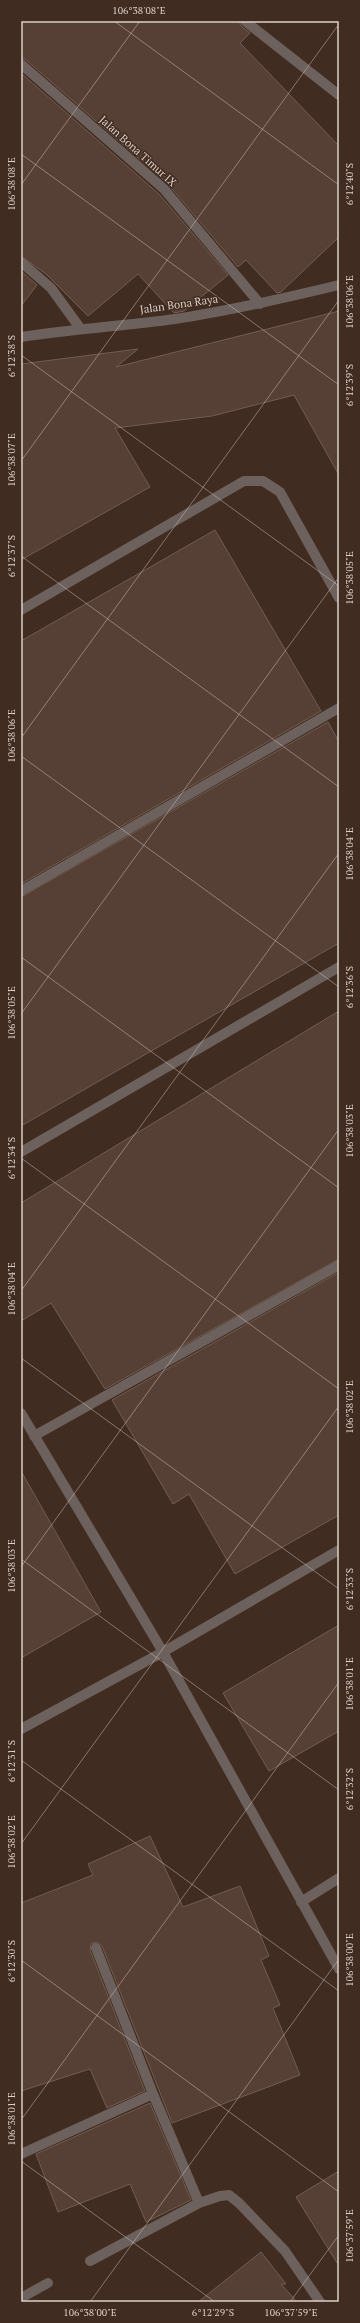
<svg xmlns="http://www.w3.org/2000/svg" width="360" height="2323" font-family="'PT Serif',serif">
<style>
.building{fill:#564035;stroke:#735c50}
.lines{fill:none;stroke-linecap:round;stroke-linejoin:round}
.minor{stroke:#6c615c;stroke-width:10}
.ticks{fill:none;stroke:#ddcfc8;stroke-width:1;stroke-opacity:0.45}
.labels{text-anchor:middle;stroke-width:3;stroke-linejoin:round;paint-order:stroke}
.street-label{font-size:11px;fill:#ddcfc8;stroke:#412c21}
.neatline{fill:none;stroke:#ddcfc8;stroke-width:1.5}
.ticks-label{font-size:10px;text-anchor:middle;fill:#ddcfc8}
</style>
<rect width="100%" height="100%" fill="#412c21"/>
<!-- building -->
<path class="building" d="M21,21H239L241,26L250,33L240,43L339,146V237L281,292L277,293L246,260L238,267L168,184L25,59L21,58Z
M21,73L159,194L228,275L184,311L174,313L138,274L88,316L46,274L21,256Z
M21,271L37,285L21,306Z
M339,311V475L294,395L212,416L115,428L150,487L21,560V364L138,349L116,367Z
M215,530L321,711L21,884V641Z
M328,722L339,742V943L21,1126V897Z
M339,1011V1259L105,1389L51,1303L21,1321V1203Z
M339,1272V1515L235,1574L189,1494L173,1504L112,1400Z
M21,1471L101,1612L21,1658Z
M339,1625V1731L269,1771L223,1693Z
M150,1836L183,1907L240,1886L269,1956L261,1960L280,2005L273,2008L300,2075L172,2123L102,1946L97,1942L91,1944L90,1950L145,2091L107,2108L90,2069L21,2091V1903L93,1875L88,1864Z
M150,2103L191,2200L146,2222L130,2184L58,2212L36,2154Z
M339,2171V2266L296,2197Z
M261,2252L286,2284H281L297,2302H198Z"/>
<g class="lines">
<!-- minor -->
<path class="minor" d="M245,21L339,95
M21,64L164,189L260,304
M21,262L51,288L80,328
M21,337C72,329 124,326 175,319C230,311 285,298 339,285
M21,610L244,481H263L280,492L339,598
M21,891L339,708
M21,1152L339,967
M21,1413L163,1652L339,1969
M34,1436L339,1265
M21,1729L163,1652L339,1550
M301,1902L339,1878
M96,1948L153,2094L199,2203
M21,2154L153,2094
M90,2261L199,2203L220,2196L229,2195L239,2203L285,2251L320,2302
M21,2298L48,2283"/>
</g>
<!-- ticks -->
<path class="ticks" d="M114,21L339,185M21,154L339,385M21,185L140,21M21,355L339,586M21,461L339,24M21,556L339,787M21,738L339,300M21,756L339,987M21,957L339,1188M21,1014L339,577M21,1158L339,1389M21,1291L339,853M21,1358L339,1589M21,1559L339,1790M21,1567L339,1129M21,1760L339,1991M21,1844L339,1406M21,1960L339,2192M21,2120L339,1682M21,2161L215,2302M90,2302L339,1959M290,2302L339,2235"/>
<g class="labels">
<!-- street labels -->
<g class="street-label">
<text transform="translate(138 151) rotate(42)" y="4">Jalan Bona Timur IX</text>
<text transform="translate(179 304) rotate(-8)" y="4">Jalan Bona Raya</text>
</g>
</g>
<!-- border -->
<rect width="360" height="2323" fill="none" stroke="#412c21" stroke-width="44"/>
<rect x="22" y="22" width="316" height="2279" class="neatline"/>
<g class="ticks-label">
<text x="139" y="14">106°38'08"E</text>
<text transform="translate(11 184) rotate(-90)" y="4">106°38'08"E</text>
<text transform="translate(349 184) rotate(-90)" y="4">6°12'40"S</text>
<text transform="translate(349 302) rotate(-90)" y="4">106°38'06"E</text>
<text transform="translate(11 356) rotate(-90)" y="4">6°12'38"S</text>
<text transform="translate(349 385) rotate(-90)" y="4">6°12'39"S</text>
<text transform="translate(11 460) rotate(-90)" y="4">106°38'07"E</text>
<text transform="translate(11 556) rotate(-90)" y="4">6°12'37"S</text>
<text transform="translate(349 578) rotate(-90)" y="4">106°38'05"E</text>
<text transform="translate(11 736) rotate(-90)" y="4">106°38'06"E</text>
<text transform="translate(349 854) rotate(-90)" y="4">106°38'04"E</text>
<text transform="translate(349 987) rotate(-90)" y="4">6°12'36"S</text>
<text transform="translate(11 1013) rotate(-90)" y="4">106°38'05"E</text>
<text transform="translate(349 1131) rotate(-90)" y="4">106°38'03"E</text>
<text transform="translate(11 1158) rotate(-90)" y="4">6°12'34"S</text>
<text transform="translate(11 1289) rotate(-90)" y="4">106°38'04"E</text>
<text transform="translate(349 1407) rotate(-90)" y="4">106°38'02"E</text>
<text transform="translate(11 1566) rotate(-90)" y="4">106°38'03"E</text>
<text transform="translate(349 1589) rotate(-90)" y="4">6°12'33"S</text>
<text transform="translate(349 1684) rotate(-90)" y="4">106°38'01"E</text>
<text transform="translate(11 1761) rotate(-90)" y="4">6°12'31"S</text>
<text transform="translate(349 1789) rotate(-90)" y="4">6°12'32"S</text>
<text transform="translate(11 1842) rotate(-90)" y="4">106°38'02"E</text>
<text transform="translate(349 1960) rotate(-90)" y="4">106°38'00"E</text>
<text transform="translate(11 1961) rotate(-90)" y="4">6°12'30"S</text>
<text transform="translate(11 2119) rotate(-90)" y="4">106°38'01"E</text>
<text transform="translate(349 2236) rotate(-90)" y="4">106°37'59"E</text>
<text x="90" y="2316">106°38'00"E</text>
<text x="213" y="2316">6°12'29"S</text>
<text x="291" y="2316">106°37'59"E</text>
</g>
</svg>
